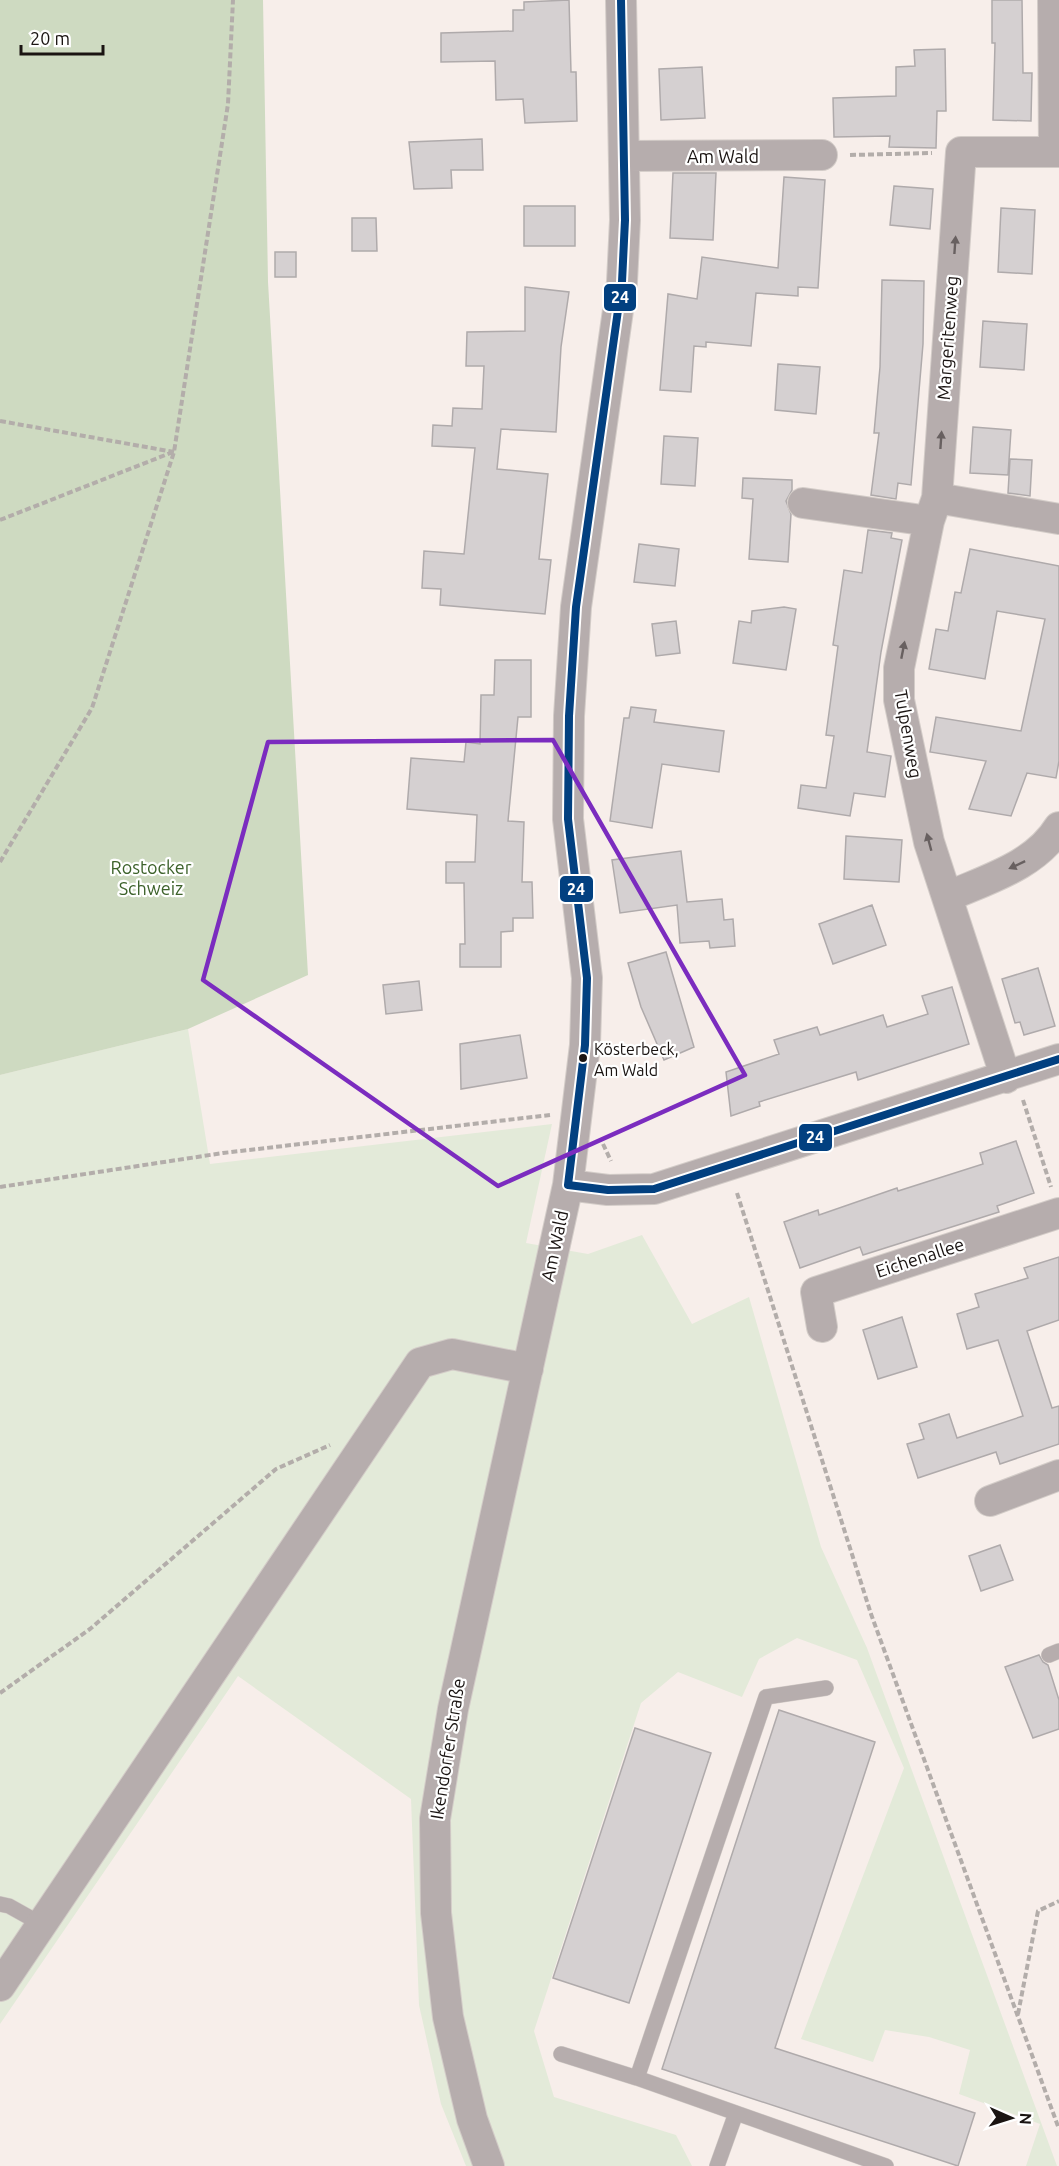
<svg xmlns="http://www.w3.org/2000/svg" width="1059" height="2166" font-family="Ubuntu,sans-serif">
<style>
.green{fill:#e3ead9}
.forest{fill:#cedac1}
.building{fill:#d5d0d1;stroke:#afaaab;stroke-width:1.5}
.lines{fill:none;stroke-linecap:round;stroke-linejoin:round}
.service-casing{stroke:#d3ccc8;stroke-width:16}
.minor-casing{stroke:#d3ccc8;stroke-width:32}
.path{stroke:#b3adaa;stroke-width:4;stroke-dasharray:6 3;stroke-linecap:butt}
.service{stroke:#b6adad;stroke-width:15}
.minor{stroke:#b6adad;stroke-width:30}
.bus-1-casing{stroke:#fff;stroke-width:12}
.bus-1{stroke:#024080;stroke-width:8}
.oneway{fill:#686060}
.marked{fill:none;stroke:#7b2cbf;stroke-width:4.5;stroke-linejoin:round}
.bus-dot{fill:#1a1412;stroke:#fff;stroke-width:2}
.labels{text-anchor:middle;stroke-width:4.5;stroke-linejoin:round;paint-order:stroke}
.bus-label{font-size:16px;fill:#1a1412;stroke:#fff;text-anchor:start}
.street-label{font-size:18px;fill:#1a1412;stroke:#fff}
.park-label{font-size:18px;fill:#3d622b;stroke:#fff}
.line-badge{stroke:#fff;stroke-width:2}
.badge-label{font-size:16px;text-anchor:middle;font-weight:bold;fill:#fff}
</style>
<rect width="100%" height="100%" fill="#f7eeea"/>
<!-- green -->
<path class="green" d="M188,1029L210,1164L552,1124L526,1243L588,1254L642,1235L692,1324L749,1297L821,1547L867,1648L1057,2166H1026L1040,2124L959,2094L970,2050L929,2037L885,2030L873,2062L801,2039L904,1768L857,1660L797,1638L759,1659L742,1697L678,1672L641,1703L534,2031L554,2097L676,2135L692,2166H466L441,2104L419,2005L411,1799L238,1676L0,2024V1075Z"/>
<!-- forest -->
<path class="forest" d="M0,0H263L268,282L308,975L188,1029L0,1075Z"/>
<!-- building -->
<path class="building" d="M569,0L571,72H576L577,121L525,123L523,99L496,100L495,61L441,62V33L513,31V10H524V2Z
M992,0H1022L1023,73H1032L1031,121L993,120L995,43H992Z
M945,49L946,111H937L936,148L889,147L890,136L834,137L833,98L896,96V67L915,66L914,50Z
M702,67L705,118L661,120L659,69Z
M482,139L483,170H451L452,188L414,189L409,142Z
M673,173H716L713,240L670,238Z
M784,177L825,180L818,288L798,287V296L756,293L751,346L706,342V347L694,346L691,392L660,390L668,294L697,299L702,257L778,268Z
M894,186L933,189L930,229L890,225Z
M524,206H575V246H524Z
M1001,208L1035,210L1032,274L998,272Z
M352,218H376L377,251H352Z
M275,252H296V277H275Z
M882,280L924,281L923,344L911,485L898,483L896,499L871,495L879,433H874L880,367Z
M525,287L569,292L561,347L556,432L501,429L497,469L548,474L539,559L551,560L545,614L440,605L441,589L422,588L424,551L464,554L475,448L432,446L433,425L452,426L453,408L482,409L484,366H466L467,332L525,331Z
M983,321L1027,324L1024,370L980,367Z
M778,364L820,367L816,414L775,410Z
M973,427L1011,430L1008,475L970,473Z
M664,436L698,438L695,486L661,484Z
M1010,459L1032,460L1030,496L1008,493Z
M743,478L792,480V490L786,501L791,514L788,562L749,559L753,499L742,498Z
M868,530L892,533L891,538L902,540L881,652L867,752L891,756L885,797L854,793L850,816L798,808L801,785L826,788L834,736L826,735L838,646L833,645L844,570L862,573Z
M639,544L679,549L675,586L634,582Z
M970,549L1059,566V761L1056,778L1027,773L1011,816L969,809L986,761L930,752L936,717L1021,731L1045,619L997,611L985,679L929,669L936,629L948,631L955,592L961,593Z
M784,607L796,609L786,670L733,663L739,621L751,623L752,611Z
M676,621L680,653L656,656L652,624Z
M495,660H531V717H518L508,821L524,822L522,882H532L533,918H513V931L501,932V967H460V944H465L464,883H446V862H475L477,815L407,809L411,758L464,762L466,742L480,744L481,695H494Z
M631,707L656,710L654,722L724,731L719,772L662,764L652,828L610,821L624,718H629Z
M846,836L902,840L899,882L844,879Z
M681,851L687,902L722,899L724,920L733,919L735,946L710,948L709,941L680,943L677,905L620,913L612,860Z
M872,905L886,945L833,964L819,924Z
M666,952L694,1047L664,1060L641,1007L628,963Z
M1038,968L1055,1026L1024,1035L1020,1022L1015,1023L1002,979Z
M419,981L422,1010L386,1014L383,985Z
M952,987L969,1044L858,1080L856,1072L759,1102L760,1106L731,1116L726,1072L779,1054L774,1040L817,1027L820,1035L883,1015L887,1027L928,1014L922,996Z
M520,1035L527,1078L461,1089L460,1044Z
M1016,1141L1034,1193L997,1206L999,1212L863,1255L860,1247L800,1268L784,1222L818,1210L819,1215L897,1188L898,1191L983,1164L980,1153Z
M1059,1257V1320L1027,1331L1052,1408L1059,1406V1444L1000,1464L996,1452L918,1478L907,1444L924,1439L919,1424L949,1414L957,1438L1023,1416L998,1340L967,1349L957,1314L979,1307L975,1294L1028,1278L1024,1268Z
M902,1317L917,1367L878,1379L863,1330Z
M1000,1545L1013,1580L981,1591L969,1556Z
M1039,1655L1043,1662L1048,1665L1059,1700V1729L1033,1738L1005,1667Z
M779,1710L875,1742L775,2048L975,2113L958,2166L662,2069Z
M635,1728L711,1753L629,2003L553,1978Z"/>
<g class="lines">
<defs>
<path id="service" d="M1049,1655L1059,1651
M0,1904L9,1906L43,1925
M561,2054L637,2078L886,2166
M637,2078L766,1697L826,1688
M717,2166L736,2113"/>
<path id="minor" d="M1053,0L1054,152
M625,156L822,155
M937,498L1059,519
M803,503L929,521
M947,897C987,879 1035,866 1059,827
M1006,1078L929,842L899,700V668L929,521L937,498L961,152H1059
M568,1185L608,1190L654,1189L1059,1059
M822,1327L816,1292L1059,1213
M990,1501L1059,1475
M0,1986L420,1363L452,1354L528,1369
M489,2166L472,2119L448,2017L436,1913L435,1819L453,1709L568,1185L585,1045L587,978L568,819L569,716L576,607L622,282L625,220L621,0"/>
</defs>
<!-- service casing -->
<use href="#service" class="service-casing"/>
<!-- minor casing -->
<use href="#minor" class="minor-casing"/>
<!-- path -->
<path class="path" d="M850,155L932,153
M0,421L174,452
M0,520L173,452
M0,862L92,708L174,452L228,104L233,0
M1023,1100L1051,1187
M603,1144L611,1161
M0,1187L223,1153L550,1115
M737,1193L871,1614L1059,2129
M0,1693L90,1629L276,1469L330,1445
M1018,2014L1038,1911L1059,1901"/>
<!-- service -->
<use href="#service" class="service"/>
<!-- minor -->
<use href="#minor" class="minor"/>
<defs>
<path id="bus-1" d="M568,1185L585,1045L587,978L568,819L569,716L576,607L622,282L625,220L621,0
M568,1185L608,1190L654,1189L1059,1059"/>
</defs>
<!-- bus-1 casing -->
<use href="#bus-1" class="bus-1-casing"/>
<!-- bus-1 -->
<use href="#bus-1" class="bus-1"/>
</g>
<!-- one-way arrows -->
<defs><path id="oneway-solid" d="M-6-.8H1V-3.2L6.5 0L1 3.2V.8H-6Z" transform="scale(1.5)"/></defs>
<g class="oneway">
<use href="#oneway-solid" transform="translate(955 245) rotate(-86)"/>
<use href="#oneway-solid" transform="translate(941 440) rotate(-86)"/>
<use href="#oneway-solid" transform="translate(903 650) rotate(-79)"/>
<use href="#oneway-solid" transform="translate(929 842) rotate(-105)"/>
<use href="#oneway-solid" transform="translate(1017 865) rotate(155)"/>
</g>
<!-- marked area -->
<path class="marked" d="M553,740L745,1075L498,1186L203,980L268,742Z"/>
<!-- markers -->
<circle class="bus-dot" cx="583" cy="1058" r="5"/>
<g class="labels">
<!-- bus labels -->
<g class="bus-label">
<text x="594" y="1055">Kösterbeck,<tspan x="594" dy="21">Am Wald</tspan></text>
</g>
<!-- street labels -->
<g class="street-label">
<text x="723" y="163">Am Wald</text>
<text transform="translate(948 338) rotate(-86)" y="6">Margeritenweg</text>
<text transform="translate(908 734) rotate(80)" y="6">Tulpenweg</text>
<text transform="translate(555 1246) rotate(-78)" y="6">Am Wald</text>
<text transform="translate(920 1258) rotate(-18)" y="6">Eichenallee</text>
<text transform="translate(448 1749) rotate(-81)" y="6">Ikendorfer Straße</text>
</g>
<!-- park labels -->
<g class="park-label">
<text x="151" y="874">Rostocker<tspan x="151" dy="21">Schweiz</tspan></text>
</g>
</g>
<g class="line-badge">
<rect x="603" y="283" width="34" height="29" rx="6" fill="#024080"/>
<rect x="559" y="875" width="35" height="28" rx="6" fill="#024080"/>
<rect x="798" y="1123" width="35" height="29" rx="6" fill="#024080"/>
</g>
<g class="badge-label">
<text x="620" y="303">24</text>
<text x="576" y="895">24</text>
<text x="815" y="1143">24</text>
</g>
<!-- north arrow -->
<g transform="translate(1011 2118) rotate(93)" stroke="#ffffff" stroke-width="4.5" paint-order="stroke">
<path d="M0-4.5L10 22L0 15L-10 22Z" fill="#1a1412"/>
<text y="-9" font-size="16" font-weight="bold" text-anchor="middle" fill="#1a1412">N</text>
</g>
<!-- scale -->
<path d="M21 45v9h82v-9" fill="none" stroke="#1a1412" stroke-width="3"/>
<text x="30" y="45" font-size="18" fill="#1a1412" stroke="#ffffff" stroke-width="4.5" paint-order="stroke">20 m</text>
</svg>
